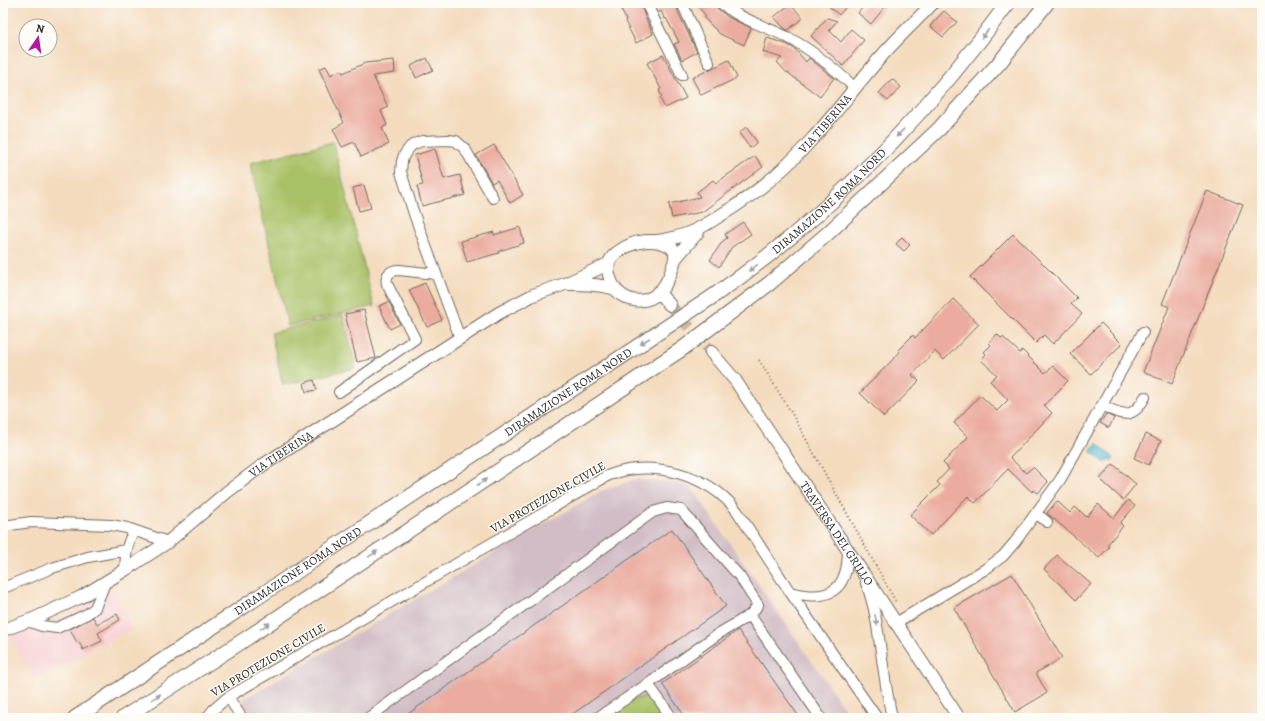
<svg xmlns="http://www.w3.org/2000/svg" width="1265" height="721" font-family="Alegreya,serif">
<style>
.built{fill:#f7cfd2}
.industrial{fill:#d2bdc6}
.green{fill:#a9c166;stroke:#6a7648}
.water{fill:#4fbacb;stroke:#3d727b}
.building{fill:#ebac9f}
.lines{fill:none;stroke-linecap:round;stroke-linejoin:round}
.major-tunnel{stroke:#ccb8a1;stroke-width:12;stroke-dasharray:12 6;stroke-linecap:butt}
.minor-casing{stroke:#71695e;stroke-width:12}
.major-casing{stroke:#71695e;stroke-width:14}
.highway-casing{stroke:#71695e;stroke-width:16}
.path{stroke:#71695e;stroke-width:2;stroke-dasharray:1 3;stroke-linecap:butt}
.minor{stroke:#fff;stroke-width:10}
.major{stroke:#fff;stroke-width:12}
.highway{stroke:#fff;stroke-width:14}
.oneway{fill:#a0a0a0}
.labels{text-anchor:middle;stroke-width:3;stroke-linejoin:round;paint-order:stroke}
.street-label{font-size:12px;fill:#2b2b2b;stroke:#fdfcf7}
</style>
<rect width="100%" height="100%" fill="#fdfcf7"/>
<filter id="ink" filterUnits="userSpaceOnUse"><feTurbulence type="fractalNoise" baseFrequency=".025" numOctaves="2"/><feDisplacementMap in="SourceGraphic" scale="8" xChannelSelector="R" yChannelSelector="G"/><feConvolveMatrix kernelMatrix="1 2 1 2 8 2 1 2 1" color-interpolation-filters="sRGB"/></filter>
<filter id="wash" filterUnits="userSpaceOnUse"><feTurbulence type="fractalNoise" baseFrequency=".012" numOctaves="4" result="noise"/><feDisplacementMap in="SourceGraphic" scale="16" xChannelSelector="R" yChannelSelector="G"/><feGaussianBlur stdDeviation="0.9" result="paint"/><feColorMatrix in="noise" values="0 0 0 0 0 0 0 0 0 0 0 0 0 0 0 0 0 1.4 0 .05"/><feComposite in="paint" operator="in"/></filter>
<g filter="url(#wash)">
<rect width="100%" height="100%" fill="#f4dbbe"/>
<!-- built -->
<path class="built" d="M114,589L131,630L34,680L10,636L54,621L86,605Z"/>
<!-- industrial -->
<path class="industrial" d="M636,479L674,482L691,487L851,718H243L242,715L244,699L601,491Z"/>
<!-- green -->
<path class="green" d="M333,142L374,306L288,326L250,163Z
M343,315L356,368L283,385L271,333Z
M644,697C652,698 655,699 660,706L657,709L663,718H603L625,702Z"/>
<!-- water -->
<path class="water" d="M1097,443L1114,458L1111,461L1109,459L1105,463L1090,451Z"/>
<g id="blocks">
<!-- building -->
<path class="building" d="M618,3H640L646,19L653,34L636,43L625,21L626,20Z
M653,3H676L678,12L697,52L682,60L674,44L679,42L666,18L665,19L661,11L658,13Z
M695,3H714L717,8L728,17L751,28L744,45L720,34L704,18L706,16Z
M825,3H849L839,15Z
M866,3H888L871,24L858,13Z
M790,4L803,18L788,30L784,28L774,17Z
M944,11L957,22L943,37L930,26Z
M827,18L837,21L829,30L841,42L851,29L864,40L843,66L811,36Z
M767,38L786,44L795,49L806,62L809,58L834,78L820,97L787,72V73L777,62L782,58L763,52Z
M663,55L686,98L665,108L660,98L662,97L659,90L661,89L647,63Z
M427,58L433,70L416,78L411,66Z
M394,60L395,73L373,76L388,107L381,111L387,125L382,128L389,144L361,157L354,142L342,147L333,129L344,123L319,69L326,66L331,75L341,70L343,73L365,63Z
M729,60L737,78L701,95L692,78Z
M892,79L901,87L888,101L879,93Z
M746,127L757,142L750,148L739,133Z
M494,145L523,195L510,203L497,180L492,183L476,155Z
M435,149L444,179L460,175L465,195L422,206L417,186L423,185L415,155Z
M755,156L763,167L702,212L672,218L669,204L700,197L697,192L713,180L716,183Z
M364,185L371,208L359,211L353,188Z
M1207,191L1243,205L1172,384L1143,372L1169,307L1162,304Z
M743,222L751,234L732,247L719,267L710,260L722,242L727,238L725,234Z
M520,227L524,243L499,251V253L467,262L461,241L494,232V235Z
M1013,234L1077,298L1071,304L1082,314L1053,344L1044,335L1036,343L970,277Z
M902,237L910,245L904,251L896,244Z
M425,283L442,320L427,327L409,290Z
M953,299L979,324L944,360L935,351L912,375L919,381L884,417L860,393L900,352L898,350L913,335L915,338Z
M389,302L400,324L390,329L379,306Z
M364,310L376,358L357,362L345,314Z
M1101,323L1122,344L1091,374L1070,354Z
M997,334L1001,338L1003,337L1020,353L1022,350L1045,373L1053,366L1068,381L1044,405L1052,413L1010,458L1026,473L1033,467L1048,482L1038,493L1034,490L1032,492L1008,469L975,503L968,496L931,535L910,515L940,485L937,482L949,469L943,463L968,437L954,423L980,395L997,411L1008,400L990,381L997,375L981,360L986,354L984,352L991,345L989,343Z
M314,380L317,390L306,392L304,383Z
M1106,414L1114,418L1109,428L1100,423Z
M1146,434L1161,441L1149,465L1134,458Z
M1113,464L1136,484L1123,500L1100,479Z
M1128,500L1135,506L1120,523L1123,526L1107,545L1109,547L1099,558L1047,513L1057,501L1070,513L1075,507L1087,517L1098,504L1114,518Z
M672,529L726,606L567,718H402Z
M1057,555L1091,584L1076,600L1044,569Z
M1012,574L1062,658L1036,673L1047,693L1015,712L954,608Z
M117,614L120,620L98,633L102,641L83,650L79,642L77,643L70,629L93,617L97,624Z
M738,630L800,718H686L662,684Z"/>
</g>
</g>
<g filter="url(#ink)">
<use href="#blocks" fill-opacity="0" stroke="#71695e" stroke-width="1"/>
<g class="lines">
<!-- major-tunnel -->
<path class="major-tunnel" d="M670,305L711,352"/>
<defs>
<path id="minor" d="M646,3L682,75
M682,3L709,63
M721,3C739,19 768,27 789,38C814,51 835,69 855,88
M460,338L414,214L401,172L402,161L404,155L410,147L414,144L422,141L449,140L456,141L465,149L493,198
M339,392L415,339L387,284C385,275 390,270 399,270L436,274
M1102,405C1122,416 1133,420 1145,397
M1036,513L1047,522
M3,526L31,522L111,525L127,528L168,542
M125,570C126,555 126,544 134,531
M866,583C877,611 879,642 884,672C886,687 889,703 892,718
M3,588L52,568L88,557L126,550
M790,592C828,602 848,592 848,550
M750,615L821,718
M27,621L42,626L57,628L87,614L95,608L105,583
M896,623L987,568L1003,556L1015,542L1060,480L1143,332
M648,684L672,718
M228,697L242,718
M207,718L213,710L228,697L607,476C650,458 708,474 737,511L790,592L877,718
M368,718L653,512L667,508L681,510L740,577L758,605L750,615L718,634L648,684L597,718"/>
<g id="major">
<path id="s1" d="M657,241C683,238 700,229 721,215C756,194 787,168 814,137C837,112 857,84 880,58C897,38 916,21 933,3"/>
<path d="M675,259L698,232"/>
<path d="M570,284C584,284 598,284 612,288C616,289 617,291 619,293C626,299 636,302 645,300C661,296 669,280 673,266C674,262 676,258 675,254C673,241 650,240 640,242C633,243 627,246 621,250C604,260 606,273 615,289"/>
<path d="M658,292L670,305"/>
<path id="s2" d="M711,352L735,380L959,718"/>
<path id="s3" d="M3,630L33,619L81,597L125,570L168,542L227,492L263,465L499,313L533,295L565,284L608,264"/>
</g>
<g id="highway">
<path id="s4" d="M75,718L712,297C827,218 925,116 1008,3"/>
<path d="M123,718L241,642L682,349L770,283L827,234L939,129L1000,62L1047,3"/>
</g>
</defs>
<!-- minor casing -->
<use href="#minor" class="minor-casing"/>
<!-- major casing -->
<use href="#major" class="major-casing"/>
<!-- highway casing -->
<use href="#highway" class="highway-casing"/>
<!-- path -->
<path class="path" d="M759,360L791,412L896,602"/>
<!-- minor -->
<use href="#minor" class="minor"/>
<!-- major -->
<use href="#major" class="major"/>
<!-- highway -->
<use href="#highway" class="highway"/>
</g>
<!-- one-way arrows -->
<defs><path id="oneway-solid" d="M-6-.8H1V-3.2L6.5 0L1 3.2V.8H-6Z"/></defs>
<g class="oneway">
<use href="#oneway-solid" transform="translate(985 34) rotate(129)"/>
<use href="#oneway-solid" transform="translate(900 133) rotate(133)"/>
<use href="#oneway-solid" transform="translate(753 268) rotate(144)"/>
<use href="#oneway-solid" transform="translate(645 341) rotate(147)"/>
<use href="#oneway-solid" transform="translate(482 482) rotate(-34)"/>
<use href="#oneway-solid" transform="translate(373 554) rotate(-34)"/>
<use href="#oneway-solid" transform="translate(876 620) rotate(78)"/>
<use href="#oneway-solid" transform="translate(265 626) rotate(-34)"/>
<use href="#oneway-solid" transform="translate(156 697) rotate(-33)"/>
</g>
</g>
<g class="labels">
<!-- street labels -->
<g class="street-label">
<text dy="4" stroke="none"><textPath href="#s1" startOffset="209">VIA TIBERINA</textPath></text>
<text dy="4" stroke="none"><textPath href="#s4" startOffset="915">DIRAMAZIONE ROMA NORD</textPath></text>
<text dy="4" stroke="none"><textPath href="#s4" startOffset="591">DIRAMAZIONE ROMA NORD</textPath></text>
<text dy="4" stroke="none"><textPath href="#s3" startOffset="331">VIA TIBERINA</textPath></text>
<text transform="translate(548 497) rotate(-30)" y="4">VIA PROTEZIONE CIVILE</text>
<text dy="4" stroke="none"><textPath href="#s2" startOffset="221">TRAVERSA DEL GRILLO</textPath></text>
<text dy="4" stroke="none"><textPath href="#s4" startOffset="267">DIRAMAZIONE ROMA NORD</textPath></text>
<text transform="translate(268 660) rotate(-31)" y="4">VIA PROTEZIONE CIVILE</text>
</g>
</g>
<!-- margin -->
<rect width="1265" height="721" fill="none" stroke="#fdfcf7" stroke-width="16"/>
<!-- north arrow -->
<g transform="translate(38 38) rotate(13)"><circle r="19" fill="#fdfcf7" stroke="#a9a8a5"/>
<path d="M0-3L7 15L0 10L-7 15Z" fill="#b5179e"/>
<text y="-6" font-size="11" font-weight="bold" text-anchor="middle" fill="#2b2b2b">N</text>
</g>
</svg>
